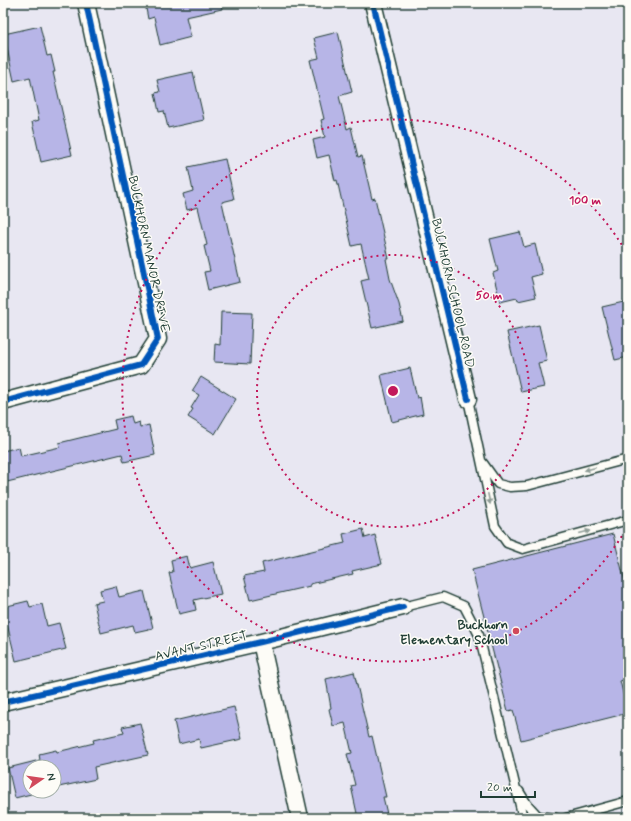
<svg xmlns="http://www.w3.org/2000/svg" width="631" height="821" font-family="Mynerve,sans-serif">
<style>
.building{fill:#b7b5e7;stroke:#1f3d34}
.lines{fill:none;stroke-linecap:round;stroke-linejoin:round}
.lane-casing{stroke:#1f3d34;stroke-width:11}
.street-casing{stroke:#1f3d34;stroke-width:19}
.lane{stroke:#fdfcf7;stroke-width:8}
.street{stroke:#fdfcf7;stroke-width:16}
.cycleway-casing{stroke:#fdfcf7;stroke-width:8}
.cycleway{stroke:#0057b8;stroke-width:6}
.oneway{fill:#8e9c96}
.ring{fill:none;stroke:#c2185b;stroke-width:2;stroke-dasharray:2 4}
.poi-dot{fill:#d1495b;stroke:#fdfcf7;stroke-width:1.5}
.labels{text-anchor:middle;stroke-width:3;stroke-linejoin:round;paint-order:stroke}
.street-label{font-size:13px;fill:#1f3d34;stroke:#fdfcf7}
.poi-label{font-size:13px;font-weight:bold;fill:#1f3d34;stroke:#fdfcf7;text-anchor:end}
.centre{fill:#c2185b;stroke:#fdfcf7;stroke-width:2}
.ring-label{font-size:12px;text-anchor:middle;font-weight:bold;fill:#c2185b;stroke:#fdfcf7;stroke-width:3;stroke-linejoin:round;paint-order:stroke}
</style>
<rect width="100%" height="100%" fill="#e8e7f2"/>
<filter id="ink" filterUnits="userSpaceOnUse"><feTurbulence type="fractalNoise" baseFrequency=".025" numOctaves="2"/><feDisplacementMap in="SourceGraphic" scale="8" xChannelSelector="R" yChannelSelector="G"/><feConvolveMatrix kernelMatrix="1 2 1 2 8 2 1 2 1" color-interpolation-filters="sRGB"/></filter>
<g filter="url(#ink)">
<!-- building -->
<path class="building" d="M145,3H221L222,9L186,17L191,37L160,45L154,17L148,19Z
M40,26L47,56L51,55L55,72H53L72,155L41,162L32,122L39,120L30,77L14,81L4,34Z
M338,32L352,92L339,96L347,129L351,127L358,157L362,156L372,199L375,198L389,259H386L390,279L399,304L403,321L372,328L361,281L369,279L361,244L352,246L337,180L335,181L329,155L317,158L313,140L325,137L321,120L324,119L310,60L319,58L314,38Z
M193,72L204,120L168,128L164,111L159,112L155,93L160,92L157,80Z
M225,159L234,199L222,202L240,282L208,290L204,272L210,271L204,246L207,245L198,207L187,210L183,194L193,191L188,167Z
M520,232L524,247L535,244L542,274L531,277L536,297L518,301L517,298L500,302L493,273L498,271L490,239Z
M628,301V357L615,360L602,307Z
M221,312L252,313L250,364L214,362L215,344L220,345Z
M539,325L547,361L538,363L544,387L521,392L507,332Z
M410,368L417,398L420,397L423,414L392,422L381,375Z
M201,377L236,399L215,434L188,417L193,409L191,408L199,395L192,391Z
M131,416L133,424L139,422L140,427L149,425L155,455L124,462L122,454L3,483V451L19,447L21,456L60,447L59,443L116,429L114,420Z
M363,529L365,538L375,535L382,564L352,571L353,574L310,584V586L250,600L244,576L264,572L262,563L345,543L343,534Z
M613,534L628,594V679L620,681L628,713L521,740L513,710L508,711L472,570Z
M187,556L190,568L213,562L221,594L194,600L196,610L179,614L169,573L173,572L171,560Z
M116,586L119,597L144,591L153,628L135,632L133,625L101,633L94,603L103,601L100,590Z
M28,601L30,607L42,604L47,626L59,623L66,649L16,661L3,607Z
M354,672L369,737L372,736L386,797H383L388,818H358L351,786L355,785L347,754L352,753L345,723L333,726L329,709L331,708L326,679Z
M234,707L242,739L201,748L199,739L179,744L174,721Z
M140,723L148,755L94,767L96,779L54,788V767H30V791H43L15,798L8,768L40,760L39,754L56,750L57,752L94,743L93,740L124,733L122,727Z"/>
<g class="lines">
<defs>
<path id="lane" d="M468,399L495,526L507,543L523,549L628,520
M483,463L498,484L510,487L527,486L628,459
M403,607L443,597L464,606L479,635L523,818
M519,791L527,804L538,816L556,818
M566,818L628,801"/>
<path id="street" d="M373,3L468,399
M3,402L141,365L158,339L86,3
M261,642L300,818
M3,702L261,642L403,607"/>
</defs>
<!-- lane casing -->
<use href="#lane" class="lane-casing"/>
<!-- street casing -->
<use href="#street" class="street-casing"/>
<!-- lane -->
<use href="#lane" class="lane"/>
<!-- street -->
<use href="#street" class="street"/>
<defs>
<path id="cycleway" d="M373,3L468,399
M3,402L141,365L158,339L86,3
M3,702L261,642L403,607"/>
</defs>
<!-- cycleway casing -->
<use href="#cycleway" class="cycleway-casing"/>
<!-- cycleway -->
<use href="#cycleway" class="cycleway"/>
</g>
<!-- one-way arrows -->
<defs><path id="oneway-solid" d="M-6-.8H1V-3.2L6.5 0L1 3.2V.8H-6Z"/></defs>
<g class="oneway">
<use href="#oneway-solid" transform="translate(590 469) rotate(165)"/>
<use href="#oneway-solid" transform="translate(489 499) rotate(78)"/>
<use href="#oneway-solid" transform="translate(585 532) rotate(-15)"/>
</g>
</g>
<!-- distance rings -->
<g class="ring">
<circle cx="393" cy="391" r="136"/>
<path d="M628 526A271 271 0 1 1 628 255"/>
</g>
<!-- markers -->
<circle class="poi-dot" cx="516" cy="631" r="4"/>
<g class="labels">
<!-- street labels -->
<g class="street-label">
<text transform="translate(150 254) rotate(78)" y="5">BUCKHORN MANOR DRIVE</text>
<text transform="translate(454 293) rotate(77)" y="5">BUCKHORN SCHOOL ROAD</text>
<text transform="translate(201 645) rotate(-13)" y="5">AVANT STREET</text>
</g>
<!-- poi labels -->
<g class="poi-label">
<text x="508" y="629">Buckhorn<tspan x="508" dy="15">Elementary School</tspan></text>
</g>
</g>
<circle cx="393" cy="391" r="6" class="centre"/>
<g class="ring-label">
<text x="585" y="204">100 m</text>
<text x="489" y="299">50 m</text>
</g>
<!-- margin -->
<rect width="631" height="821" fill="none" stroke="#fdfcf7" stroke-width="16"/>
<rect x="8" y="8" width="615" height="805" fill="none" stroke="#1f3d34" stroke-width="1.5" filter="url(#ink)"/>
<!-- north arrow -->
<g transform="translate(42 779) rotate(77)"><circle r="19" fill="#fdfcf7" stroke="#a4b0a9"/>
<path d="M0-3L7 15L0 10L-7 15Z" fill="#d1495b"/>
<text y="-6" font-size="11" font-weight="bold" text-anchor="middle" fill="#1f3d34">N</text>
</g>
<!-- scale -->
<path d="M481 791v6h54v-6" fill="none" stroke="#1f3d34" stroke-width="2"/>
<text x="487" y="791" font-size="12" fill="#1f3d34" stroke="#fdfcf7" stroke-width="3" paint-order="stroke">20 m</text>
</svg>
